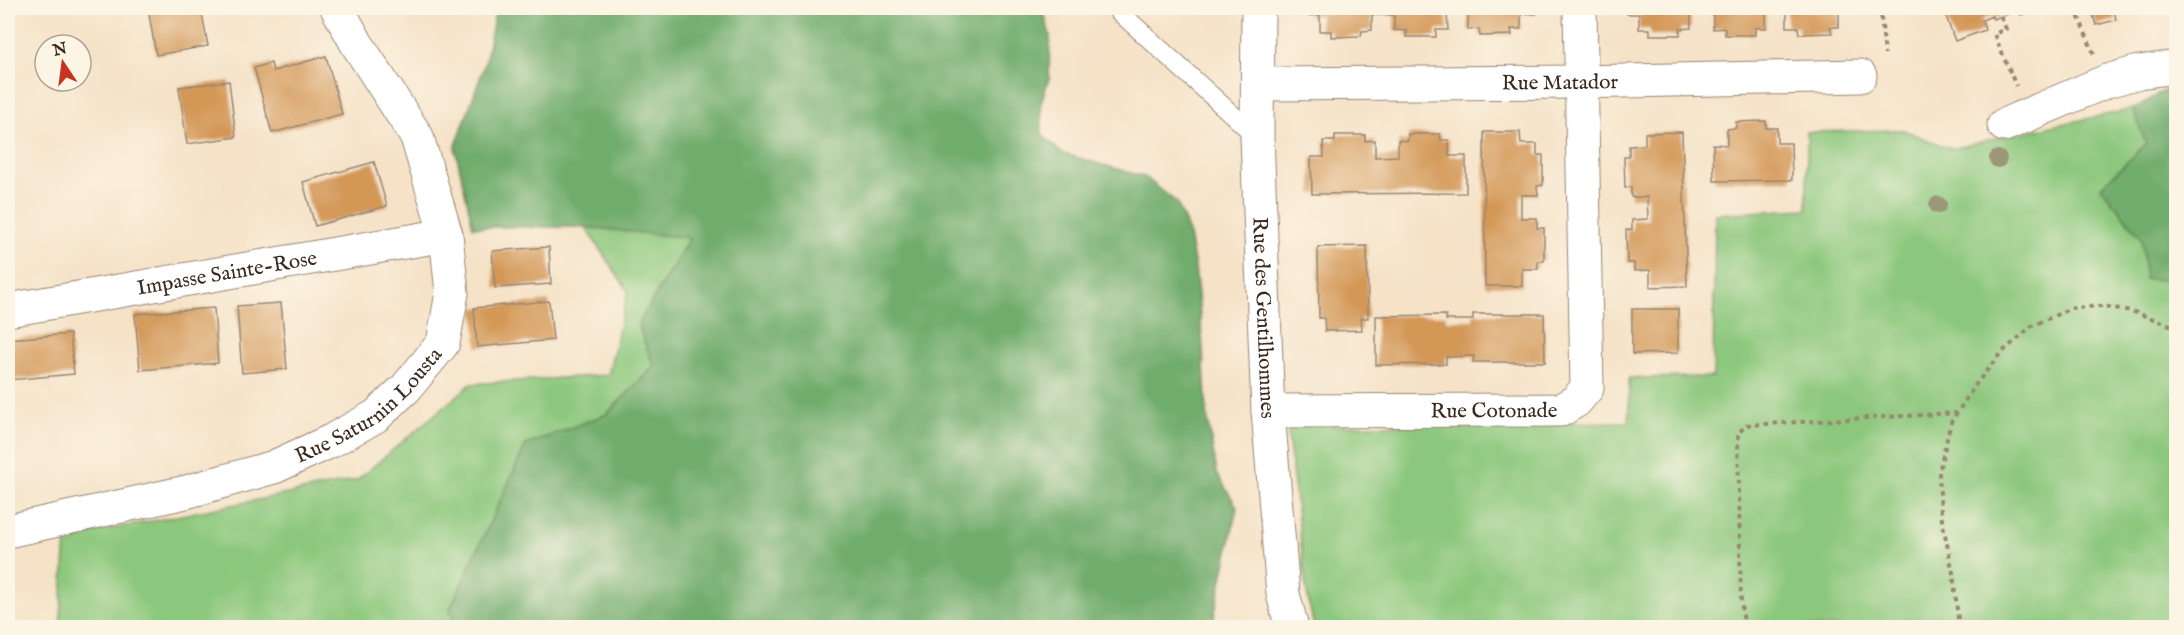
<svg xmlns="http://www.w3.org/2000/svg" width="2184" height="635" font-family="'IM FELL English',serif">
<style>
.green{fill:#8bc77c;stroke:#63784d;stroke-width:1.5}
.forest{fill:#70ac6c;stroke:#566b45;stroke-width:1.5}
.building{fill:#d39756}
.lines{fill:none;stroke-linecap:round;stroke-linejoin:round}
.lane-casing{stroke:#988672;stroke-width:20}
.street-casing{stroke:#988672;stroke-width:35}
.path{stroke:#988672;stroke-width:4;stroke-dasharray:4.5 4.5;stroke-linecap:butt}
.lane{stroke:#fff;stroke-width:18}
.street{stroke:#fff;stroke-width:33}
.tree{fill:#9c9779}
.labels{text-anchor:middle;stroke-width:4.5;stroke-linejoin:round;paint-order:stroke}
.street-label{font-size:21px;fill:#3b2a1e;stroke:#fcf5e5}
</style>
<rect width="100%" height="100%" fill="#fcf5e5"/>
<filter id="ink" filterUnits="userSpaceOnUse"><feTurbulence type="fractalNoise" baseFrequency=".0167" numOctaves="2"/><feDisplacementMap in="SourceGraphic" scale="12" xChannelSelector="R" yChannelSelector="G"/><feConvolveMatrix kernelMatrix="1 2 1 2 8 2 1 2 1" color-interpolation-filters="sRGB"/></filter>
<filter id="wash" filterUnits="userSpaceOnUse"><feTurbulence type="fractalNoise" baseFrequency=".008" numOctaves="4" result="noise"/><feDisplacementMap in="SourceGraphic" scale="24" xChannelSelector="R" yChannelSelector="G"/><feGaussianBlur stdDeviation="1.35" result="paint"/><feColorMatrix in="noise" values="0 0 0 0 0 0 0 0 0 0 0 0 0 0 0 0 0 1.4 0 .05"/><feComposite in="paint" operator="in"/></filter>
<g filter="url(#wash)">
<rect width="100%" height="100%" fill="#f5e2c7"/>
<!-- green -->
<path class="green" d="M2133,109L2146,144L2101,187L2142,239L2145,279L2176,280V627H1314L1307,594L1287,426L1629,422V378L1713,377L1715,214L1807,209V132L1903,130L1951,149L2019,133Z
M585,227L690,237L638,325L654,366L607,414L526,445L450,609L456,627L60,628L66,538L357,480L471,384L608,375L628,291Z"/>
<!-- forest -->
<path class="forest" d="M496,8H1043L1050,36L1049,78L1041,102L1042,134L1061,153L1145,177L1177,203L1188,230L1195,267L1202,334L1207,415L1217,474L1237,507L1212,627H456L450,609L526,445L607,414L654,366L638,325L690,238L585,227H473L455,148L485,64Z
M2176,84V280L2145,279L2142,239L2101,187L2146,144L2133,109Z"/>
<g id="blocks">
<!-- building -->
<path class="building" d="M148,8H201L208,46L156,55Z
M1308,8H1536V14L1521,13V29H1511L1512,35L1480,36L1479,29L1468,30V14H1447L1448,30H1436V37H1406L1407,31L1394,30V15H1372V30L1362,31L1361,36L1331,37V31H1320V15L1308,16Z
M1627,8H1854V11H1839V27H1830L1832,33L1799,34L1798,27H1787V12H1766V28H1755V35H1725V28L1713,29V13H1691V28L1680,29V35H1650V29H1639V14H1627Z
M1943,8H2012L2006,10L2008,14L1993,19L1992,16L1982,20L1985,30L1955,41Z
M2018,8H2040L2021,15Z
M2091,8H2114L2116,20L2096,25Z
M2153,8H2173L2154,13Z
M326,56L342,114L272,133L254,68L271,63L273,71Z
M229,81L236,137L187,144L179,87Z
M1766,121V128H1777V143H1791L1792,180L1714,181L1713,144L1727,145V129L1736,128V122Z
M1484,132H1520L1521,144H1537V155H1543V185L1537,186L1538,195H1521V218H1537V228H1544V261H1538V269H1522V286H1485Z
M1682,132L1687,286L1650,287V270L1634,271V263H1627L1626,230H1632V220L1648,219L1647,197H1631V187L1625,188L1624,157H1629V146L1645,145V133Z
M1408,134H1440L1441,140H1449V156H1466V193L1312,194L1311,157H1324L1323,141H1335V135H1365V141L1375,140V157L1398,156V140L1408,141Z
M374,162L387,206L315,226L303,182Z
M1367,246L1368,318H1361L1362,330L1325,331L1324,318H1319L1318,247Z
M549,247L551,284L495,288L492,251Z
M549,301L553,340L477,347L474,308Z
M281,303L287,369L242,373L237,306Z
M214,308L218,363L140,370L135,314Z
M1632,309H1678V353L1632,354Z
M1473,314H1544L1545,362H1473L1474,356L1446,357V364L1376,365V316L1446,315V320H1473Z
M70,334L74,374L8,380V339Z"/>
</g>
</g>
<g filter="url(#ink)">
<use href="#blocks" fill-opacity="0" stroke="#988672" stroke-width="1.5"/>
<g class="lines">
<defs>
<path id="lane" d="M1115,8L1257,137"/>
<g id="street">
<path id="s1" d="M1258,8L1257,137L1268,411L1283,594L1292,628"/>
<path id="s2" d="M1258,84L1580,82L1860,76"/>
<path d="M2004,125L2107,81L2139,72L2176,67"/>
<path id="s3" d="M8,310L446,235"/>
<path id="s4" d="M1268,411L1561,410L1576,401L1587,388L1580,8"/>
<path id="s5" d="M8,531L186,492L274,467L331,441L376,416L406,388L443,343L452,293L446,235L417,137L357,44L337,8"/>
</g>
</defs>
<!-- lane casing -->
<use href="#lane" class="lane-casing"/>
<!-- street casing -->
<use href="#street" class="street-casing"/>
<!-- path -->
<path class="path" d="M1880,8L1885,54
M2075,8L2094,54
M2001,17L2006,29L1994,34L2016,86
M1692,628L1711,626L1740,628
M1745,628L1741,604L1738,433L1747,425L1956,413
M1921,628L1960,625
M1959,628L1953,573L1941,515L1939,472L1951,422L1976,384L2000,354L2032,326L2071,308L2102,306L2131,311L2176,327"/>
<!-- lane -->
<use href="#lane" class="lane"/>
<!-- street -->
<use href="#street" class="street"/>
</g>
<!-- trees -->
<g class="tree">
<circle cx="1998" cy="159" r="9"/>
<circle cx="1938" cy="205" r="9"/>
</g>
</g>
<g class="labels">
<!-- street labels -->
<g class="street-label">
<text dy="7" stroke="none"><textPath href="#s2" startOffset="302">Rue Matador</textPath></text>
<text dy="7" stroke="none"><textPath href="#s3" startOffset="222">Impasse Sainte-Rose</textPath></text>
<text dy="7" stroke="none"><textPath href="#s1" startOffset="310">Rue des Gentilhommes</textPath></text>
<text dy="7" stroke="none"><textPath href="#s5" startOffset="388">Rue Saturnin Lousta</textPath></text>
<text dy="7" stroke="none"><textPath href="#s4" startOffset="226">Rue Cotonade</textPath></text>
</g>
</g>
<!-- margin -->
<rect width="2184" height="635" fill="none" stroke="#fcf5e5" stroke-width="30"/>
<!-- north arrow -->
<g transform="translate(63 63) rotate(347)"><circle r="28" fill="#fcf5e5" stroke="#afa495" stroke-width="1.5"/>
<path d="M0-4.5L10 22L0 15L-10 22Z" fill="#c8321e"/>
<text y="-9" font-size="16" font-weight="bold" text-anchor="middle" fill="#3b2a1e">N</text>
</g>
</svg>
